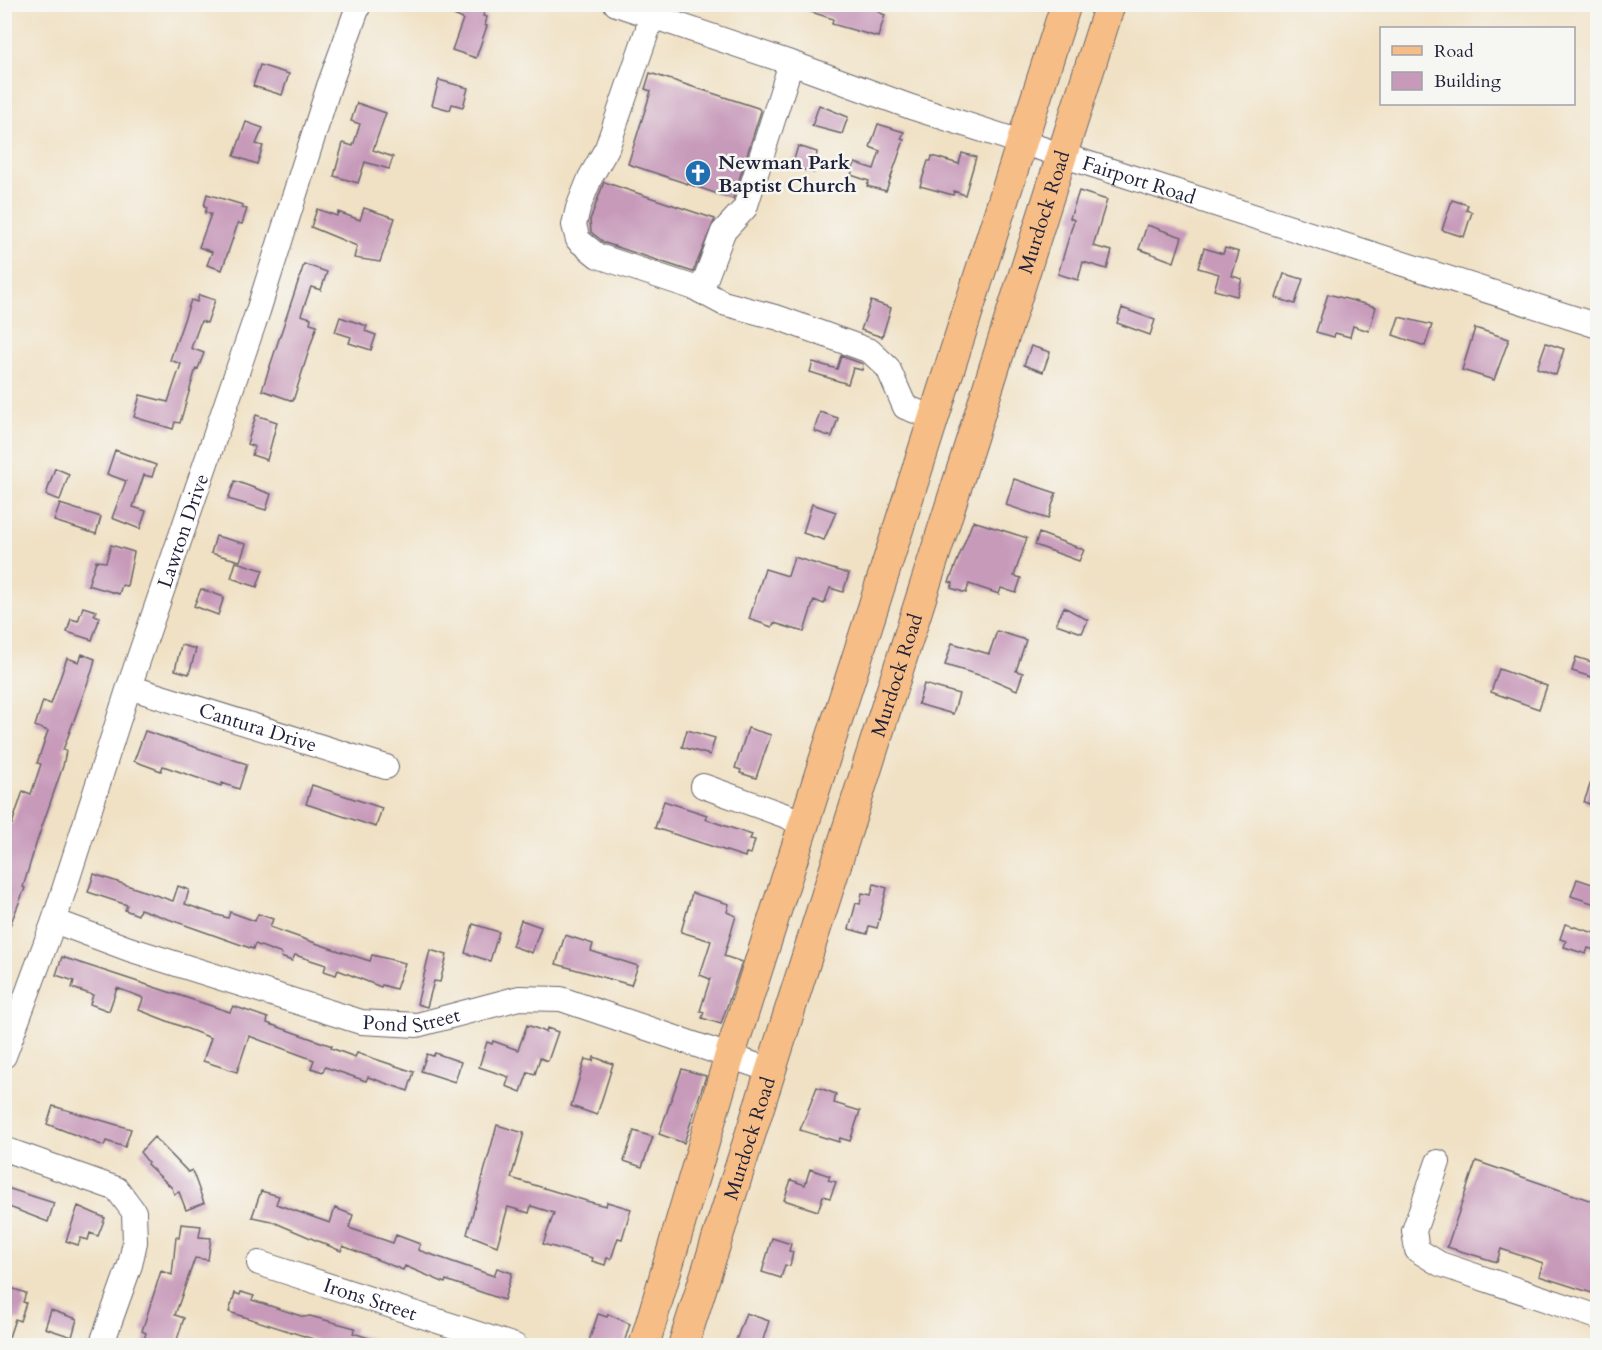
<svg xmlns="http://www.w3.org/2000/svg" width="1602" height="1350" font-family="Cardo,serif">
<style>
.building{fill:#c79aba}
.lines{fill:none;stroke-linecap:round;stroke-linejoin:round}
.minor-casing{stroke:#6a656b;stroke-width:26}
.major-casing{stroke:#6a656b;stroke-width:32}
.minor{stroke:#fff;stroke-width:24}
.major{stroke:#f6be86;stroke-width:30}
.labels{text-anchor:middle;stroke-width:5;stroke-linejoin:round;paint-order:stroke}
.poi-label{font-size:20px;font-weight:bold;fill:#22223b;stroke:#f6f6f2;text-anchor:start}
.street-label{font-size:20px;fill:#22223b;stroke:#f6f6f2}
</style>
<rect width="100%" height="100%" fill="#f6f6f2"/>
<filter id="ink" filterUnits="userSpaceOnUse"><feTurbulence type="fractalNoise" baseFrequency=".0167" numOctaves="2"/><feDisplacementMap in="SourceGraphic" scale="12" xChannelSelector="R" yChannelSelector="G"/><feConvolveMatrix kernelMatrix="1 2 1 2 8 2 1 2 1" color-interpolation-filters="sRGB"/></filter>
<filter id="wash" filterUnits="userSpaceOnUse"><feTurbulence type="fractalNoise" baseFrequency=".008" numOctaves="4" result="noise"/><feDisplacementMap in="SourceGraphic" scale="24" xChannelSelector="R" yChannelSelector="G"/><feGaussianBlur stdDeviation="1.35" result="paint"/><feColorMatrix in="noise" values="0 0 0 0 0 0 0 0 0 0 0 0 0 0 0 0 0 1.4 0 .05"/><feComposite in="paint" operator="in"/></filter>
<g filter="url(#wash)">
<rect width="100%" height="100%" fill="#f0e1c4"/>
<g id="blocks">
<!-- building -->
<path class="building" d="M428,4H487L483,16L487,17L485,25L487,26L476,58L452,50L463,19Z
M796,4H869L879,8L878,12L885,15L878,37L832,24L833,19L796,7Z
M260,65L289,74L282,95L253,86Z
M650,73L758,108L761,111L733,199L628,164L651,91L645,89Z
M439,80L468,88L463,107L452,104L450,110L432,105Z
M357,103L386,113L373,150L393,157L389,169L365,162L358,183L334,176L343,143L353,146L360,124L351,121Z
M819,105L848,117L842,134L812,126Z
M246,122L263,128L256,144L263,146L257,164L234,156Z
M878,124L904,132L901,139L904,140L886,191L867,186L869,181L851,175L855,163L874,169L880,151L870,147Z
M798,146L817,152L814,173L792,166Z
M962,153L976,157L965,195L954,191L953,195L920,186L928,161H931L932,156L959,164Z
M604,182L715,219L693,272L605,243L591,232L590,220Z
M1079,191L1107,200L1093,246L1112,251L1107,269L1083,262L1078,280L1058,274L1074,220L1070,218Z
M207,194L243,205L242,208L247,209L242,224L238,223L222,270L207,265L212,252L199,247L211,214L205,213L207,207L204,206Z
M1452,200L1468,205L1466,210L1472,212L1464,237L1442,230Z
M364,208L395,218L380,262L354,258L357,246L311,227L317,209L337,216L338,212L360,220Z
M1147,225L1182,237L1174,262L1139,249Z
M1204,248L1223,254L1225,248L1239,252L1232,276L1242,279L1237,296L1214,290L1219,274L1198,268Z
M304,264L327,272L321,290L311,287L301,315L311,318L310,323L317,325L293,401L262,390Z
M1284,274L1303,279L1295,304L1276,298Z
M1328,294L1376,307L1369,331L1353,326L1350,337L1335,333L1334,337L1316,332Z
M199,295L215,300L207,323L201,321L191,348L204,353L198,369L196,368L180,423L175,422L173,429L134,417L140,395L168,402L181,364L170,360L191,300L197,302Z
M871,301L891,308L882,337L861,330Z
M1122,308L1155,320L1150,335L1117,323Z
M340,317L367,326L365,331L376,335L371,350L349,343L351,337L335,332Z
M1399,317L1432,325L1425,346L1393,335Z
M1475,328L1509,339L1494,380L1462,370Z
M1546,343L1564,349L1556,375L1537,368Z
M1031,346L1050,352L1043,372L1024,365Z
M841,356L863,364L862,370L853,368L848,384L810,372L813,362L837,369Z
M820,412L838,418L832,437L814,431Z
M256,415L277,422L267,460L252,455L255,447L247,444Z
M115,450L156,465L152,477L144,475L133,507L146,511L140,529L112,518L126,481L107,474Z
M55,468L69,474L60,500L46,495Z
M1014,479L1056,493L1048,519L1006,505Z
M235,481L271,494L266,510L228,499Z
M60,504L101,517L96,534L54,521Z
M812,504L836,512L824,540L803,533Z
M973,521L1027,538L1014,576L1021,578L1016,593L1001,588L999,594L969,584L966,593L951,588L953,583L949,582Z
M1039,533L1084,550L1079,561L1035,545Z
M216,536L246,544L240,561L211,553Z
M111,545L134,552L127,586L122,585L119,594L88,585L96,561L106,562Z
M794,557L849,574L843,592L830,588L824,604L814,600L804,632L774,623L772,627L749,619L765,569L788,576Z
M236,562L263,570L257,587L231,578Z
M201,589L224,597L218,615L194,606Z
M83,607L96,611L94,615L100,617L92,640L67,632L71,619L78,621Z
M1064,607L1088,620L1082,633L1056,624Z
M997,631L1026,640L1016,671L1023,673L1017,690L989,678L945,665L952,643L989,654Z
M181,645L196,649L189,674L175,670Z
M82,654L95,659L92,671L63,750L66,751L63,766L37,841L23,887L25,888L4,940V822L12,824L23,791L31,794L41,764L37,763L48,731L35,726L43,701L51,704L67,658L79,662Z
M1576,657L1598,664V679L1572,671Z
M1499,669L1547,686L1539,709L1491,692Z
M924,684L959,694L953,714L918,704Z
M748,728L771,735L756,778L740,773L741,770L735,768Z
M687,730L715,738L710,755L682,747Z
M145,731L247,764L239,789L222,783L221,786L163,766L161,771L134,761Z
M1596,768H1598V807L1584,802Z
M312,785L382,808L376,827L306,804Z
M664,801L707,815L705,819L752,835L750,839L755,840L751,854L746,853L745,857L655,828Z
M94,874L173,901L178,886L189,890L185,904L214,914L228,918L230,912L255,921L258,914L273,919L270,927L321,945L370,961L372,955L405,963L396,989L382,985L381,987L338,970L336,975L324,971L326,965L295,955L292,961L281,957L282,954L255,944L253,949L140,909L138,915L125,910L127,905L88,892Z
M1577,879L1598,886V905L1571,896Z
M874,884L887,888L877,928L869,926L867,934L849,929L856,903L860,904L862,893L871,895Z
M692,893L729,904L727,912L736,916L724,956L742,962L721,1024L702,1018L704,1012L700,1011L710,979L700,975L711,941L681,932Z
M521,920L541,927L532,953L512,946Z
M473,924L499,932L490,961L465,953Z
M1565,924L1598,934V951L1588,948L1586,954L1564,947L1566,941L1560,939Z
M565,935L593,944L591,951L638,966L631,985L556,964Z
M430,950L447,955L440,982L434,981L427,1007L417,1004Z
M62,957L230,1012L233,1006L268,1018L267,1023L332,1046L331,1048L355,1057L357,1053L414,1072L408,1091L368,1077L366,1081L325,1067L323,1072L311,1068L314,1060L249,1036L237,1072L203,1061L211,1038L139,1010L143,999L141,997L117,988L109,1011L90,1004L93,995L72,988L74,981L56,975Z
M527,1025L546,1032L547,1028L558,1032L548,1061L540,1058L535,1074L528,1072L521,1092L506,1086L509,1077L479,1067L487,1042L492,1044L493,1041L518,1050Z
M435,1053L461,1062L455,1082L421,1071L427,1054L433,1056Z
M594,1057L613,1064L597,1115L571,1106L585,1059L593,1061Z
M682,1069L706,1076L684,1143L659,1134Z
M817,1087L836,1094L834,1103L860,1111L850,1141L840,1138L839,1142L800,1130Z
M53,1106L131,1129L125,1147L106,1141L104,1146L47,1124Z
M497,1125L524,1133L511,1178L590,1202L606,1206L607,1202L631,1209L622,1239L618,1238L611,1259L607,1258L605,1265L592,1261L593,1258L543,1244L554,1213L531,1206L529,1213L508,1207L497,1246L467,1234Z
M634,1131L653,1137L642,1167L624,1161Z
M154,1137L188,1172L192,1170L204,1203L186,1210L179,1192L174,1194L172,1188L147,1164L148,1162L140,1152Z
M1476,1161L1598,1203V1295L1539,1276L1543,1263L1501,1249L1497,1262L1447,1247Z
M810,1169L830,1176L828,1180L836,1182L830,1198L823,1196L818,1211L784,1200L791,1180L805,1185Z
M4,1187L54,1203L48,1222L4,1205Z
M261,1191L279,1196L276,1204L330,1223L335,1208L353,1215L349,1228L393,1243L396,1235L420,1244L418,1250L494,1276L497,1268L512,1273L504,1300L446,1280L445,1283L405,1266L403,1270L343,1246L341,1251L271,1221L252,1217Z
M78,1206L105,1218L98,1236L90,1233L88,1240L81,1238L78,1245L66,1241Z
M181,1224L201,1226L199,1237L211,1238L208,1260L195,1258L175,1315L184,1318L175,1346H142L146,1333L142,1331L161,1271L172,1275L176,1237L179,1238Z
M772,1238L791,1244L789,1251L793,1252L790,1266L785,1265L781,1278L762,1272Z
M8,1287L26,1293L23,1302L26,1303L20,1321L15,1319L7,1343L4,1342V1298Z
M241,1292L254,1296L252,1300L304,1317L310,1316L355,1328L353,1333L385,1343V1346H335L229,1312L235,1293L240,1295Z
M51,1310L77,1319L72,1337L45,1328Z
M746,1313L769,1321L761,1346L735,1343Z
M598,1314L607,1317L608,1314L630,1324L623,1346H592L593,1342L589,1341Z"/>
</g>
</g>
<g filter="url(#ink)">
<use href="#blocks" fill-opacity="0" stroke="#6a656b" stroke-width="1.5"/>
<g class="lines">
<defs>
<g id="minor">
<path id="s1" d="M616,4L791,63L911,107L1598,326"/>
<path d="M652,17L607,148L590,178L578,208L574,225L578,240L598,256L695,288L723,303L779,318L870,351L888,368L905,407L934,418"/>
<path d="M701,291L723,232L745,208L791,63"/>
<path id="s2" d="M129,687L386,767"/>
<path d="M703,786L789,817L803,827"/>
<path id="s3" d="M54,921L129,949L361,1022L417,1025L519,998L561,999L770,1070"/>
<path id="s4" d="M4,1056L54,921L129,687L258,311L329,86L359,4"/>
<path d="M4,1149L117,1189L134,1212L135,1242L130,1265L101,1346"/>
<path d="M1438,1162L1414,1231L1417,1250L1440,1264L1598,1317"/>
<path id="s5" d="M259,1263L515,1346"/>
</g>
<g id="major">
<path d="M644,1346L729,1058L1066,4"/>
<path id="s6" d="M683,1346L1110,4"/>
</g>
</defs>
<!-- minor casing -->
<use href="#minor" class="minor-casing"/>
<!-- major casing -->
<use href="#major" class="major-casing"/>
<!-- minor -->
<use href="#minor" class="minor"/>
<!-- major -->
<use href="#major" class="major"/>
</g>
</g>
<!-- icons -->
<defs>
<symbol id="church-disc" viewBox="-11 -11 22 22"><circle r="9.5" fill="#1f6fb2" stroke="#f6f6f2"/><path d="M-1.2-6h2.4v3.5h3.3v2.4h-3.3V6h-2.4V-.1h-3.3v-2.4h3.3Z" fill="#fff"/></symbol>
</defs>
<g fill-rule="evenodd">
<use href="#church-disc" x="683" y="158" width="30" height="30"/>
</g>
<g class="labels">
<!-- poi labels -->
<g class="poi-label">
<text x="718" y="169">Newman Park<tspan x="718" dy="23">Baptist Church</tspan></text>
</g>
<!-- street labels -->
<g class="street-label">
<text dy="7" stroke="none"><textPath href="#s1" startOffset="552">Fairport Road</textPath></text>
<text dy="7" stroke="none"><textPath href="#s6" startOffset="1190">Murdock Road</textPath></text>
<text dy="7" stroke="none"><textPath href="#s4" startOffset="555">Lawton Drive</textPath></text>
<text dy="7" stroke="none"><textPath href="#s6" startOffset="704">Murdock Road</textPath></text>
<text dy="7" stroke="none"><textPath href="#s2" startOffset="135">Cantura Drive</textPath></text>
<text dy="7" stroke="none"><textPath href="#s3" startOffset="374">Pond Street</textPath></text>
<text dy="7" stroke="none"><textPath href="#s6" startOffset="218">Murdock Road</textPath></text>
<text dy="7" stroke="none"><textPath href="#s5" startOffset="117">Irons Street</textPath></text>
</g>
</g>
<!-- margin -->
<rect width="1602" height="1350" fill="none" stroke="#f6f6f2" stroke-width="24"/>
<!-- legend -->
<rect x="1380" y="27" width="195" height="78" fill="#f6f6f2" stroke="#a1a1a9" stroke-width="1.5"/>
<rect x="1392" y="46" width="30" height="9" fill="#f6be86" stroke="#a1a1a9" stroke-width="1.5"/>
<text x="1434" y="57" font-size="18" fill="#22223b">Road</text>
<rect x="1392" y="72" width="30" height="18" fill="#c79aba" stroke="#a1a1a9" stroke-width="1.5"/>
<text x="1434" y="87" font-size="18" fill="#22223b">Building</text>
</svg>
